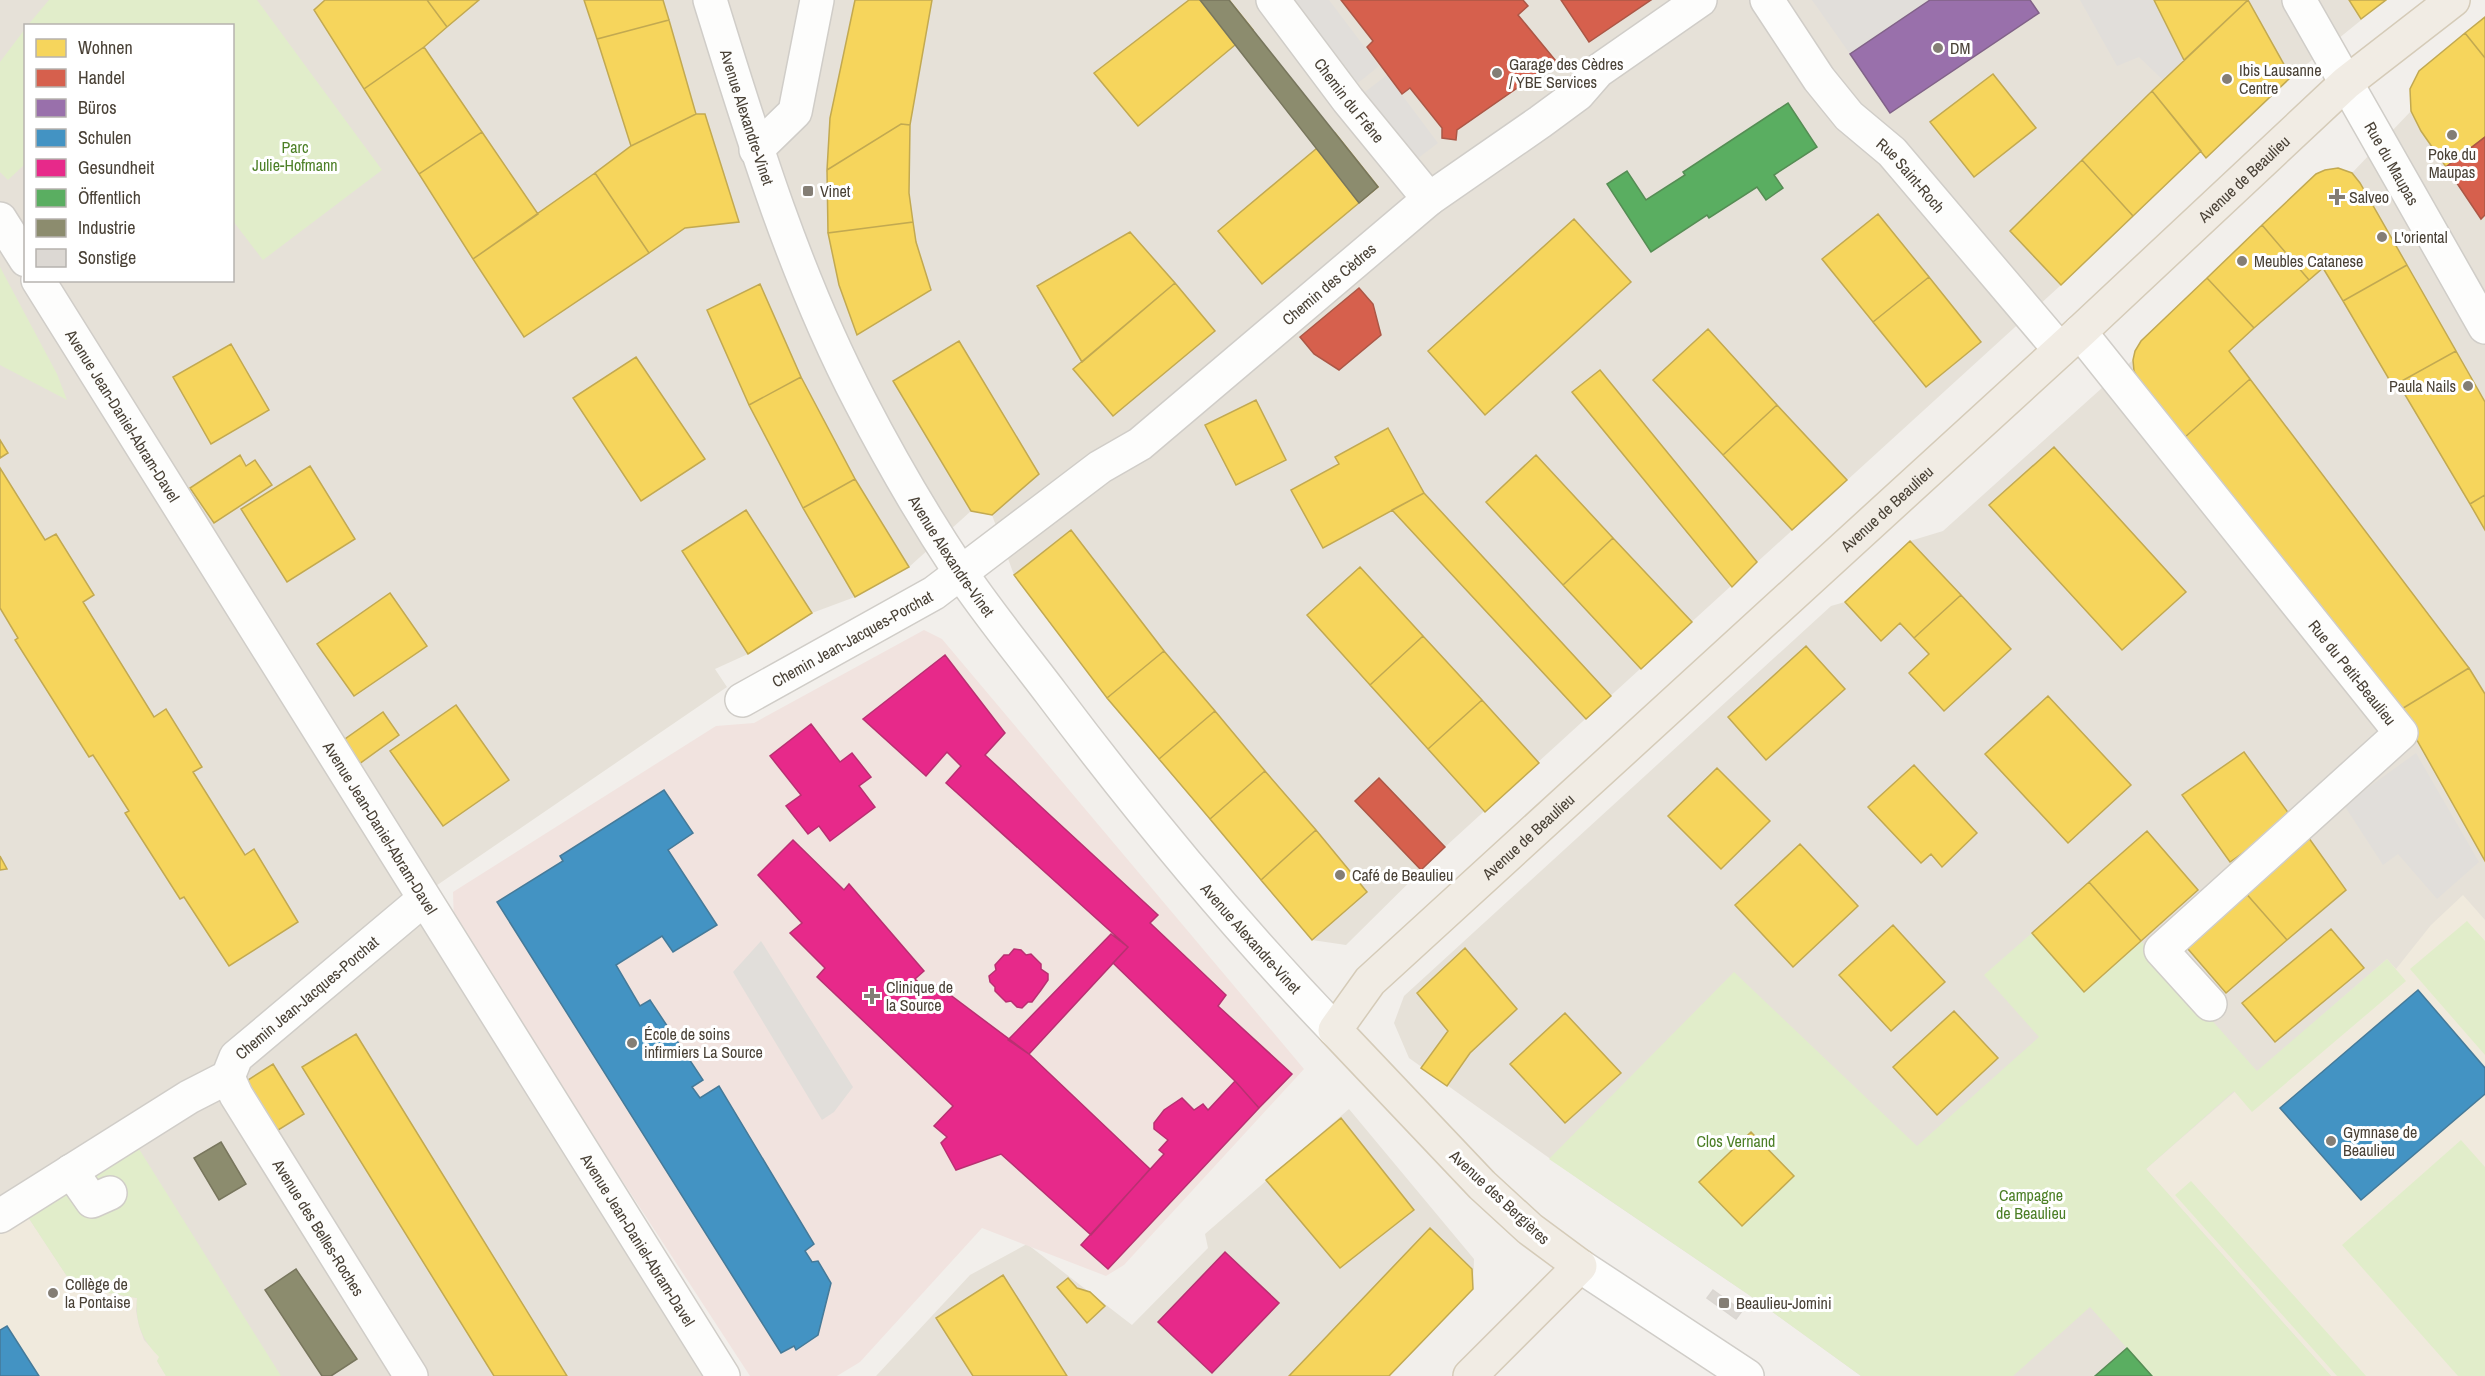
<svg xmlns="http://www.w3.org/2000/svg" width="2485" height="1376" font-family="'Archivo Narrow',sans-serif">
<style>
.residential{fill:#e6e1d8;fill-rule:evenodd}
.education{fill:#f0eadd}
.medical{fill:#f1e3df}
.green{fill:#e1edca}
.parking{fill:#e1deda}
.homes{fill:#f6d55c;stroke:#c2a951;stroke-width:1.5}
.shops{fill:#d6604d;stroke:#ac5746;stroke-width:1.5}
.offices{fill:#9970ab;stroke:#816288;stroke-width:1.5}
.schools{fill:#4393c3;stroke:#457a99;stroke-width:1.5}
.health{fill:#e7298a;stroke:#b83071;stroke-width:1.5}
.public{fill:#5aae61;stroke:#558d54;stroke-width:1.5}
.industry{fill:#8c8c6e;stroke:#78765d;stroke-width:1.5}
.building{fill:#dcd8d3;stroke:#dad6d1;stroke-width:1.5}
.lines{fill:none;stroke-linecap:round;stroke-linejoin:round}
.minor-casing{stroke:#d0cdc8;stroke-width:36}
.major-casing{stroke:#d5cbb8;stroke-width:36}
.minor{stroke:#fdfdfc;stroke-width:33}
.major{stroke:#f1ece4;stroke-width:33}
.poi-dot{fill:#847e75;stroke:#fff;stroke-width:2}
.labels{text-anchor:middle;stroke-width:6;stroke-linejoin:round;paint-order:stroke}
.poi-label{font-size:16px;fill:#494136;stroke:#fff;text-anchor:start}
.street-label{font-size:16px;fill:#494136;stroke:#fff}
.park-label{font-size:16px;fill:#4c7f26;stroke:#fff}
</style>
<rect width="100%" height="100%" fill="#f2efeb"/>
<!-- residential -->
<path class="residential" d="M0,0H2386L2291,77L2206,158L2201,152L2061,285L1445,847L1346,945L1312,940L1107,698L1014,575L992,515L971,511L909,567L855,597L812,613L748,654L715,669L727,687L408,905L702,1376H0ZM26,26H232V280H26Z
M2485,17V1376H1861L1749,1295L1587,1185L1409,1058L1394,1023L1404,996L1831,606L1845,602L1910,541L1943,531L2133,360L2135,351L2141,341L2316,174L2325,170L2338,168L2352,173L2411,111L2410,89L2419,71Z
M1349,1109L1474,1259L1473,1289L1389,1376H876L970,1275L1027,1244L1132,1325L1208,1248L1205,1234Z"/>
<!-- education -->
<path class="education" d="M2463,895L2485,920V1376H2331L2146,1169L2387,959L2396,969L2431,925Z
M24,1211L74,1287L137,1298L136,1311L139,1326L144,1340L160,1357L157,1361L166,1376H0V1227Z"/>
<!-- medical -->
<path class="medical" d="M924,630L942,639L1304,1069L1124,1265L1106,1276L982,1228L860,1362L837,1376H750L454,923L453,892L716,726L754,723Z"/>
<!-- green -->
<path class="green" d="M49,0H257L382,170L263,260L233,221L232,26L28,25Z
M25,29V164L8,180L0,172V62Z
M0,267L57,374L67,400L0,365Z
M2467,921L2485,941V1055L2410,969Z
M2032,933L2084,991L2141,941L2257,1071L2387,959L2406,981L2252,1112L2234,1091L2146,1169L2331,1376H2152L2090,1307L2013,1376H1861L1749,1295L1549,1159L1734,972L1917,1146L2039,1037L1984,975Z
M2461,1140L2485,1167V1376H2458L2342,1245Z
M134,1141L281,1376H166L157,1361L159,1357C142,1340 135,1323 137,1298L74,1287L24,1211Z
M2191,1181L2366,1376H2337L2175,1195Z"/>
<!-- parking -->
<path class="parking" d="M1293,0H1329L1379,66L1358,83Z
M1812,0H1930L1850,54Z
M2080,0H2154L2184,60L2163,80L2139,57L2117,66Z
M1387,75L1438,143L1417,159L1365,92Z
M2416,753L2479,862L2437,899L2398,854L2383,865L2344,805Z
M761,941L853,1087L834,1112L822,1120L733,972Z"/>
<!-- homes -->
<path class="homes" d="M325,0H427L447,27L424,47L364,89L314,10Z
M427,0H479L447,27Z
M584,0H663L669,20L597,39Z
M855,0H932L910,125L901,124L827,170L830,118Z
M1189,0H1229L1253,30L1138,126L1094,73Z
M2154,0H2248L2184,60Z
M2248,0L2291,77L2206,158L2152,91Z
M2349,0H2386L2361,19Z
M2485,17V58L2465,33Z
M669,20L696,114L631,146L597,39Z
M2465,33L2485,58V137L2446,167L2421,131L2411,111L2410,89L2419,71Z
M424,47L482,132L419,174L364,89Z
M1993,74L2036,128L1974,177L1930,122Z
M2152,91L2201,151L2133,216L2082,160Z
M696,114H705L739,222L685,228L649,253L595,173L631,146Z
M901,124L910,125L909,193L913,222L828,233L827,170Z
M482,132L538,214L473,259L419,174Z
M1335,133L1378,187L1262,284L1218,231Z
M2082,160L2133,216L2061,285L2010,231Z
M2338,168L2352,173L2360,183L2407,265L2343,301L2323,268L2309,280L2262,225L2316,174L2325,170Z
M595,173L649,253L524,337L473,259Z
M1878,214L1929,277L1873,322L1822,259Z
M1574,219L1631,282L1485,415L1428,351Z
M913,222L916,242L931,290L857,335L839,285L828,233Z
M2262,225L2309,280L2254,328L2207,278Z
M1130,232L1175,283L1082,362L1037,286Z
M2407,265L2456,351L2393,386L2343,301Z
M1929,277L1981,342L1926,387L1873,322Z
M2207,278L2254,328L2229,351L2250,379L2184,438L2141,384L2134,371L2133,360L2135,351L2141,341Z
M1175,283L1215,331L1113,416L1073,369Z
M760,284L801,377L749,405L707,310Z
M1708,329L1777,405L1723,455L1653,380Z
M959,341L1039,474L992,515L971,511L893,381Z
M231,344L269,410L211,444L173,377Z
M2456,351L2485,402V495L2470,504L2398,383Z
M636,357L705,459L641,501L573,398Z
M1600,370L1757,562L1732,587L1572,392Z
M801,377L855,479L803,508L749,405Z
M2250,379L2469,668L2400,710L2184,438Z
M1256,400L1286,460L1236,485L1205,425Z
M1777,405L1847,480L1792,530L1723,455Z
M1388,428L1424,493L1323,548L1291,490L1339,464L1335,457Z
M0,440L8,453L0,458Z
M2054,447L2186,592L2122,650L1989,505Z
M240,455L246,466L255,460L272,485L214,523L190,488Z
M1536,455L1613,538L1563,585L1486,502Z
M310,466L355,539L287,582L241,509Z
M0,468L45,540L56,534L94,595L83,602L154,717L166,709L202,767L193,772L245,855L254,849L298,922L229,966L184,897L180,899L125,813L129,811L93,755L89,757L15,640L18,638L0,608Z
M855,479L909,567L855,597L803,508Z
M1424,493L1611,696L1586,719L1392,510Z
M2485,495V530L2470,504Z
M746,510L812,613L748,654L682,551Z
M1071,530L1164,651L1107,698L1014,575Z
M1613,538L1692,622L1641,669L1563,585Z
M1910,541L1961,595L1914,638L1900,623L1881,641L1845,602Z
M1360,567L1423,636L1370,685L1307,615Z
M390,593L427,646L354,696L317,644Z
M1961,595L2011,649L1944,711L1909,673L1929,654L1914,638Z
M1423,636L1482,700L1428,749L1370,685Z
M1806,646L1845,689L1766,760L1728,717Z
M1164,651L1215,711L1159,759L1107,698Z
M2469,668L2485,694V861L2400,710Z
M2048,696L2131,785L2068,843L1985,754Z
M1482,700L1539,763L1485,812L1428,749Z
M456,705L509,780L443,826L390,751Z
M1215,711L1265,771L1210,819L1159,759Z
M383,712L399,735L355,767L338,744Z
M2244,752L2292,818L2230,862L2182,795Z
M1914,765L1977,833L1942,867L1931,854L1921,863L1868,807Z
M1717,768L1770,821L1721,869L1668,816Z
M1265,771L1316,830L1261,880L1210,819Z
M1316,830L1367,892L1312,940L1261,880Z
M2147,831L2198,890L2141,941L2089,882Z
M2306,834L2346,890L2287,940L2243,890Z
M1800,844L1858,906L1793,967L1735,905Z
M0,856L7,869L0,870Z
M2089,882L2141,941L2084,992L2032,933Z
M2243,890L2287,940L2226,993L2182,942Z
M1893,925L1945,982L1891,1031L1839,975Z
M2331,929L2364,968L2275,1042L2242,1003Z
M1465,948L1517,1009L1470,1053L1447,1086L1421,1068L1448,1031L1417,993Z
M1954,1011L1998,1058L1937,1115L1893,1067Z
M1565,1013L1621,1073L1565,1123L1510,1064Z
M356,1034L567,1376H494L302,1067Z
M273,1064L304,1114L275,1132L245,1082Z
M1341,1118L1414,1210L1340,1268L1266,1180Z
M1751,1132L1794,1176L1742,1226L1699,1182Z
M1430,1228L1472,1269L1473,1289L1389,1376H1289Z
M1003,1275L1067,1376H973L936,1318Z
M1068,1278L1077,1288L1090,1292L1105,1306L1087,1323L1057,1287Z"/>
<!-- shops -->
<path class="shops" d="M1341,0H1523L1528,6L1518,15L1556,61L1457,130L1456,140L1442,138V128L1410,88L1402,94L1367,47L1373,41Z
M1561,0H1651L1589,42Z
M2485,137V215L2481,219L2446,167Z
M1359,288L1373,304L1381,335L1339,370L1314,354L1300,337Z
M1379,778L1445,847L1421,870L1355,801Z"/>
<!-- offices -->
<path class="offices" d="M1930,0H2030L2039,13L1890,113L1850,54Z"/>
<!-- schools -->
<path class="schools" d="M664,790L693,833L668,850L717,925L673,952L662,936L616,965L640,1006L650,1000L703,1080L692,1087L700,1098L719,1086L814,1244L805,1251L812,1262L818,1261L831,1283L818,1335L796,1350L794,1346L781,1353L497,902L563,861L560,856Z
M2418,990L2485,1068V1094L2361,1200L2280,1108Z
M7,1326L39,1376H0V1330Z"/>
<!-- health -->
<path class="health" d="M945,655L1005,733L985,755L1158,915L1150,923L1226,995L1218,1006L1292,1074L1259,1108L1235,1081L1113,963L1128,947L946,783L961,766L947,752L926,776L863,719Z
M811,724L840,762L852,753L871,777L859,786L875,807L830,841L819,826L808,834L786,806L801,795L770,756Z
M793,840L844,890L849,884L924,971L915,979L929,992L937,985L1029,1054L1150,1169L1091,1235L1001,1154L956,1170L941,1143L947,1137L934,1126L953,1106L817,977L825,968L790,933L802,923L758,875Z
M1111,934L1128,947L1029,1054L1008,1040Z
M1014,949L1021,950L1026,955L1031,954L1041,964V969L1048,974V980L1041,990L1032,1002H1028L1022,1008L1017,1007L1011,1001L1006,1002L995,991V987L990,982L989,976L996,970L995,965L1004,955H1009Z
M1235,1081L1259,1108L1108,1269L1081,1245L1164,1154L1159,1150L1168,1140L1154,1129V1123L1164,1110L1182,1098L1194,1110L1203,1104L1208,1110Z
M1225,1252L1279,1303L1212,1373L1158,1322Z"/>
<!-- public -->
<path class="public" d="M1788,103L1817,147L1774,175L1783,188L1766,200L1757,187L1709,218L1707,215L1651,252L1607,184L1627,171L1646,200L1685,175L1683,172Z
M2127,1348L2152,1376H2095Z"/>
<!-- industry -->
<path class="industry" d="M1200,0H1229L1378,187L1359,203Z
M221,1142L246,1184L219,1200L194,1158Z
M296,1269L357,1359L331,1376H322L265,1290Z"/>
<!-- building -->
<path class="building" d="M1713,1290L1742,1311L1736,1319L1707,1298Z"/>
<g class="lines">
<defs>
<g id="minor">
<path id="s1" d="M710,0C752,136 794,274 860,401C890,459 923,516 959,570C987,612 1020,652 1051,693C1139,810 1233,924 1335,1030"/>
<path id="s2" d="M1273,0L1348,100L1429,199"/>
<path id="s3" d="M1767,0L1819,79L1849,116L1892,152L2060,350"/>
<path id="s4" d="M2299,0L2485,327"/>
<path d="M756,150L795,112L817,0"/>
<path d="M0,219L26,260"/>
<path id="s5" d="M38,280L723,1376"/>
<path id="s6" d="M2080,332L2401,733L2161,950L2210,1004"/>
<path id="s7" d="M742,700L934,593L1100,467L1140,444L1429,199L1540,122L1578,94L1598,71L1700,0"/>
<path id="s8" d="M228,1077L236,1095L411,1376"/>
<path d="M71,1171L92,1201L110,1193"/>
<path id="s9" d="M0,1216L189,1097L228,1077L236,1057L424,899"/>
<path d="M1580,1266L1747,1376"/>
</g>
<g id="major">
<path id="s10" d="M1470,1376L1580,1266L1530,1229L1482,1185L1335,1030L1370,981L2080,332L2346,83L2453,0"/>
</g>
</defs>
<!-- minor casing -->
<use href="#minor" class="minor-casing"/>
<!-- major casing -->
<use href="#major" class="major-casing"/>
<!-- minor -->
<use href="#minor" class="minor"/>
<!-- major -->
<use href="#major" class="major"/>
</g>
<!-- markers -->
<g class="poi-dot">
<circle cx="1938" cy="48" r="6"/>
<circle cx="1497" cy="73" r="6"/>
<circle cx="2227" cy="79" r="6"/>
<circle cx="2452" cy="135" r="6"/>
<rect x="802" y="185" width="12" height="12" rx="3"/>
<path d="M2334 188h6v6h6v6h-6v6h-6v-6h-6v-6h6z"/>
<circle cx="2382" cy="237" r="6"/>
<circle cx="2242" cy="261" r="6"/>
<circle cx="2468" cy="386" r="6"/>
<circle cx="1340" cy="875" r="6"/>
<path d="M869 987h6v6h6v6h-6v6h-6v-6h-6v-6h6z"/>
<circle cx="632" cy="1043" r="6"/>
<circle cx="2331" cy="1141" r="6"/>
<circle cx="53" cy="1293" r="6"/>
<rect x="1718" y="1297" width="12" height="12" rx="3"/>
</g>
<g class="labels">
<!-- poi labels -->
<g class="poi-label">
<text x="1950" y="54">DM</text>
<text x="1509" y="70">Garage des Cèdres<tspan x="1509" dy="18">/ YBE Services</tspan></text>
<text x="2239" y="76">Ibis Lausanne<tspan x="2239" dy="18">Centre</tspan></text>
<text x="2452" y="160" text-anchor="middle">Poke du<tspan x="2452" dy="18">Maupas</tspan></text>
<text x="820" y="197">Vinet</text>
<text x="2349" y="203">Salveo</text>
<text x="2394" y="243">L'oriental</text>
<text x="2254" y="267">Meubles Catanese</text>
<text x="2456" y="392" text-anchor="end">Paula Nails</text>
<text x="1352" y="881">Café de Beaulieu</text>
<text x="886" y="993">Clinique de<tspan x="886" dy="18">la Source</tspan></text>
<text x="644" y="1040">École de soins<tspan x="644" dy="18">infirmiers La Source</tspan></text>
<text x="2343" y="1138">Gymnase de<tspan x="2343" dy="18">Beaulieu</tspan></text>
<text x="65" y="1290">Collège de<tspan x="65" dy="18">la Pontaise</tspan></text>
<text x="1736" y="1309">Beaulieu-Jomini</text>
</g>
<!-- street labels -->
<g class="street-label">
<text dy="6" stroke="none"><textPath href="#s2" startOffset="126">Chemin du Frêne</textPath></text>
<text dy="6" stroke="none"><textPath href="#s1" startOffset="123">Avenue Alexandre-Vinet</textPath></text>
<text dy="6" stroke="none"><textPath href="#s4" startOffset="188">Rue du Maupas</textPath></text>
<text dy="6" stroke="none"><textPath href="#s3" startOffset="228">Rue Saint-Roch</textPath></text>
<text dy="6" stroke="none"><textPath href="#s10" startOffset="1743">Avenue de Beaulieu</textPath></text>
<text dy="6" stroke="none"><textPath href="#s7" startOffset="722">Chemin des Cèdres</textPath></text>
<text dy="6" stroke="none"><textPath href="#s5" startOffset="160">Avenue Jean-Daniel-Abram-Davel</textPath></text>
<text dy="6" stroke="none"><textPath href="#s10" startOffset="1257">Avenue de Beaulieu</textPath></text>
<text dy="6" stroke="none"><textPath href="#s1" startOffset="609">Avenue Alexandre-Vinet</textPath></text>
<text dy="6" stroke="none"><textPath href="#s7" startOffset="126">Chemin Jean-Jacques-Porchat</textPath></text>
<text dy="6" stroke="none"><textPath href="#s6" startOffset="436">Rue du Petit-Beaulieu</textPath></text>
<text dy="6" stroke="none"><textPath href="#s5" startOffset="646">Avenue Jean-Daniel-Abram-Davel</textPath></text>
<text dy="6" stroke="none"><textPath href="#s10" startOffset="771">Avenue de Beaulieu</textPath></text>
<text dy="6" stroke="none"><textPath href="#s1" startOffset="1095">Avenue Alexandre-Vinet</textPath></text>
<text dy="6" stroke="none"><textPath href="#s9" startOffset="381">Chemin Jean-Jacques-Porchat</textPath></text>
<text transform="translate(1500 1197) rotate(43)" y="6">Avenue des Bergières</text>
<text dy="6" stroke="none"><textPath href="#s8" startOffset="176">Avenue des Belles-Roches</textPath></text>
<text dy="6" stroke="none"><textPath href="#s5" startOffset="1132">Avenue Jean-Daniel-Abram-Davel</textPath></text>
</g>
<!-- park labels -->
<g class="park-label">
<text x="295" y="153">Parc<tspan x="295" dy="18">Julie-Hofmann</tspan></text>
<text x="1736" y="1147">Clos Vernand</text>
<text x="2031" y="1201">Campagne<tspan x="2031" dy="18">de Beaulieu</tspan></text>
</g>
</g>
<!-- legend -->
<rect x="24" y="24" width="210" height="258" fill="#ffffff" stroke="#b6b3af" stroke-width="1.5"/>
<rect x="36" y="39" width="30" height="18" fill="#f6d55c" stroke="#b6b3af" stroke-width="1.5"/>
<text x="78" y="54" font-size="18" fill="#494136">Wohnen</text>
<rect x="36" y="69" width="30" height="18" fill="#d6604d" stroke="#b6b3af" stroke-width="1.5"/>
<text x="78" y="84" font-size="18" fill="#494136">Handel</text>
<rect x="36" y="99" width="30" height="18" fill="#9970ab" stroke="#b6b3af" stroke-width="1.5"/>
<text x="78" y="114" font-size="18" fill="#494136">Büros</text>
<rect x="36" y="129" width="30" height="18" fill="#4393c3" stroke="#b6b3af" stroke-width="1.5"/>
<text x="78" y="144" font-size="18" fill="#494136">Schulen</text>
<rect x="36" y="159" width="30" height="18" fill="#e7298a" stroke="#b6b3af" stroke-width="1.5"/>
<text x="78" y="174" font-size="18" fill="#494136">Gesundheit</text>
<rect x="36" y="189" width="30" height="18" fill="#5aae61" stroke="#b6b3af" stroke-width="1.5"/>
<text x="78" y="204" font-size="18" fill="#494136">Öffentlich</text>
<rect x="36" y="219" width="30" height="18" fill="#8c8c6e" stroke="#b6b3af" stroke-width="1.5"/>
<text x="78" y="234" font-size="18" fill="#494136">Industrie</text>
<rect x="36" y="249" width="30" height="18" fill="#dcd8d3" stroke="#b6b3af" stroke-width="1.5"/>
<text x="78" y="264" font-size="18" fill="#494136">Sonstige</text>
</svg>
